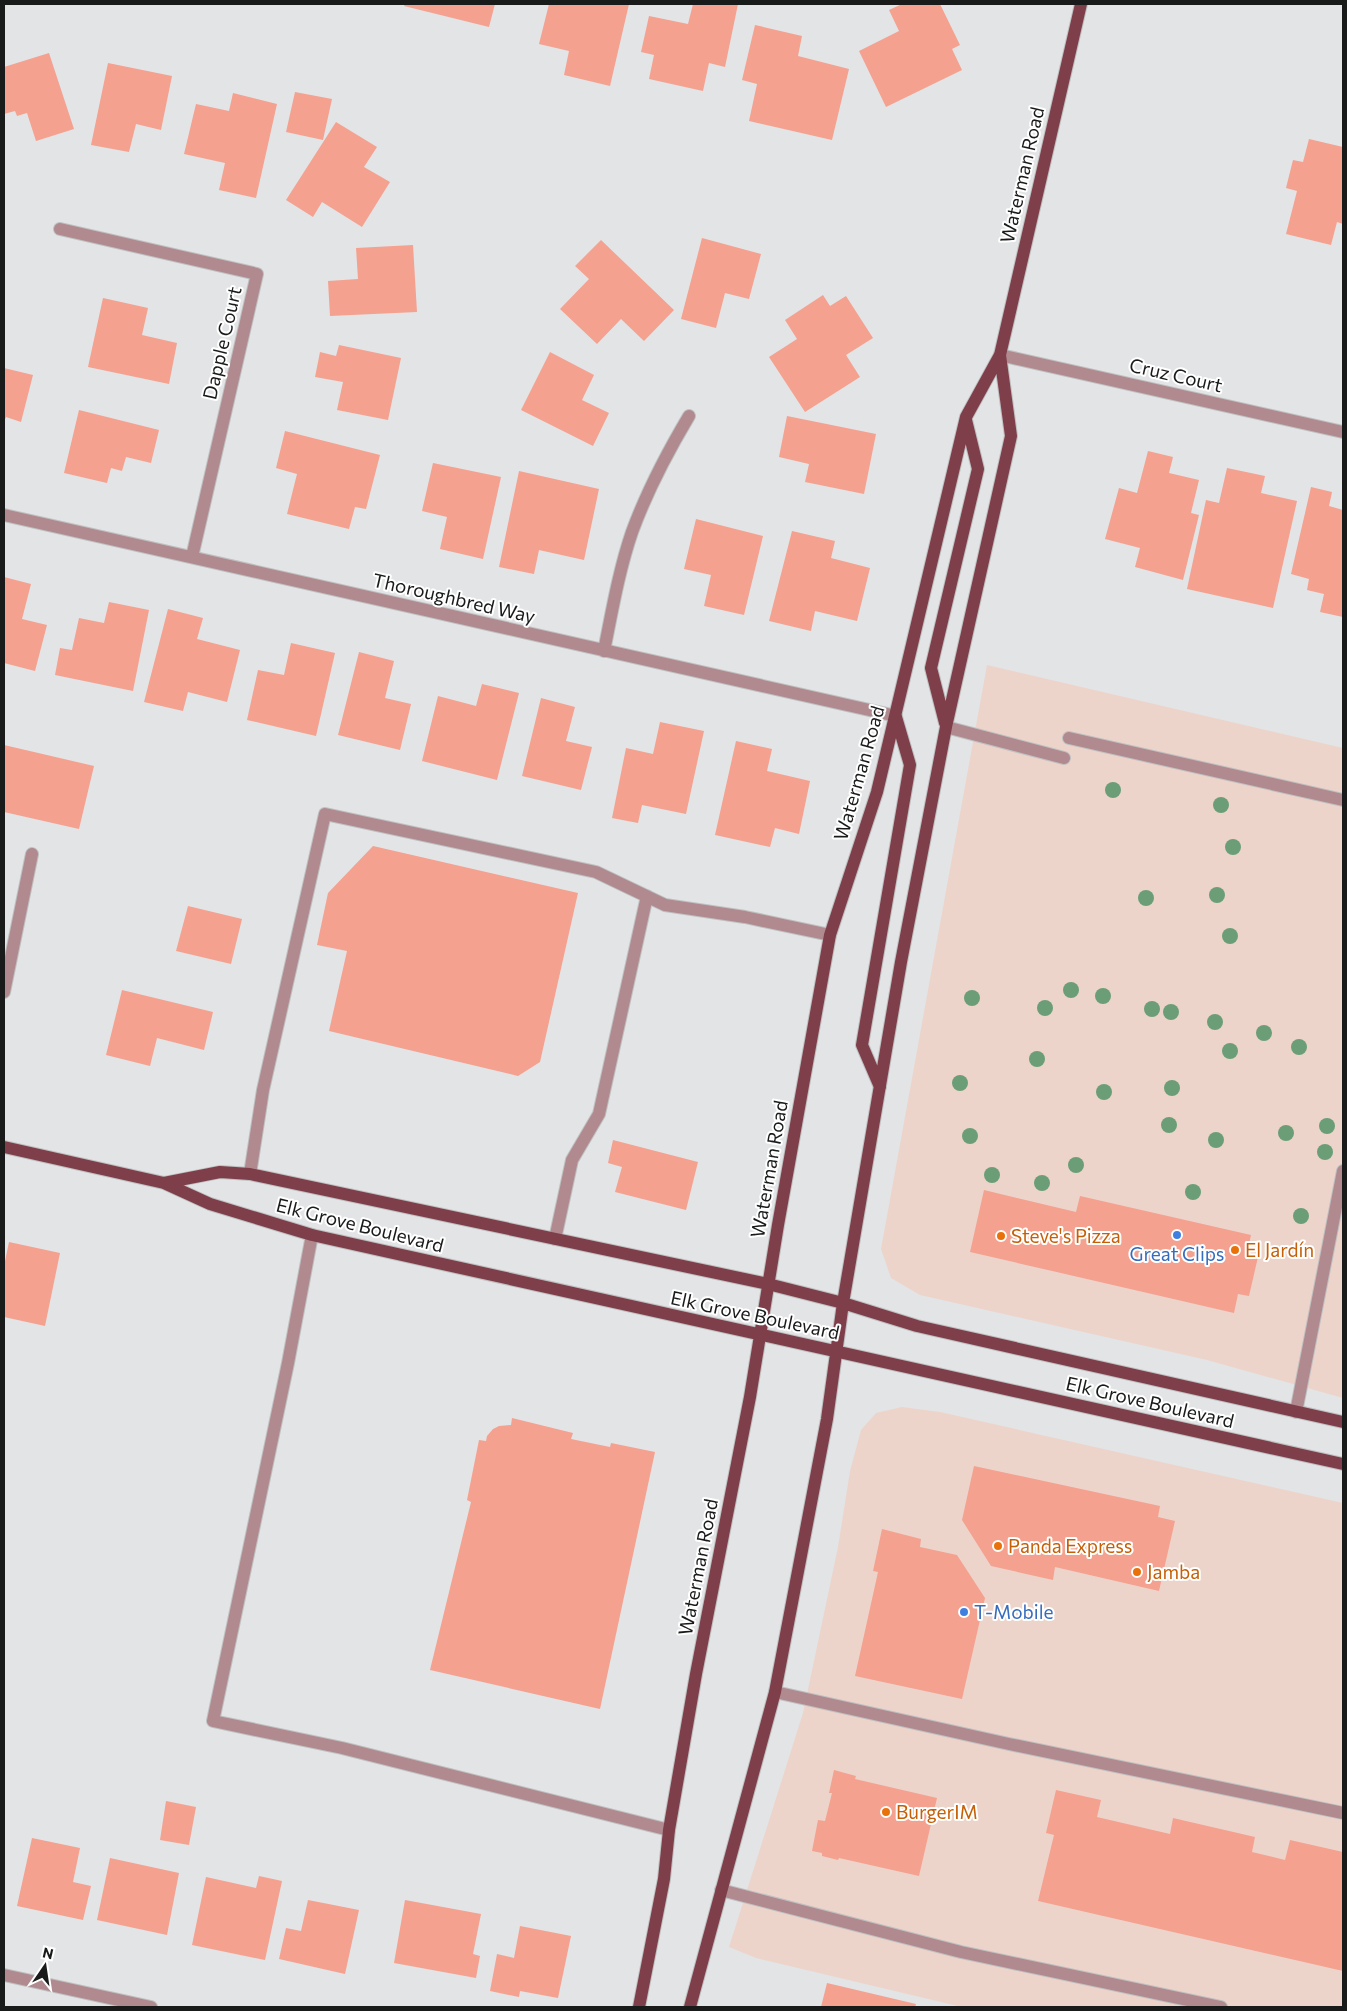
<svg xmlns="http://www.w3.org/2000/svg" width="1347" height="2011" font-family="Commissioner,sans-serif">
<style>
.commercial{fill:#edd4cb}
.building{fill:#f4a190}
.lines{fill:none;stroke-linecap:round;stroke-linejoin:round}
.minor-casing{stroke:#bfc0c1;stroke-width:14}
.major-casing{stroke:#bfc0c1;stroke-width:14}
.minor{stroke:#b08a8f;stroke-width:12}
.major{stroke:#7e3f4a;stroke-width:12}
.tree{fill:#6b9e76}
.shop-dot{fill:#3f7fe0;stroke:#fff;stroke-width:2}
.food-dot{fill:#e8710a;stroke:#fff;stroke-width:2}
.labels{text-anchor:middle;stroke-width:4;stroke-linejoin:round;paint-order:stroke}
.street-label{font-size:19px;fill:#191a1a;stroke:#fff}
.food-label{font-size:19px;fill:#c56008;stroke:#fff;text-anchor:start}
.shop-label{font-size:19px;fill:#366cbe;stroke:#fff}
</style>
<rect width="100%" height="100%" fill="#e3e4e6"/>
<!-- commercial -->
<path class="commercial" d="M987,665L1343,748V1398L1207,1360L920,1295L891,1278L881,1249Z
M902,1407L940,1412L1343,1503V2007H962L756,1958L729,1947L803,1713L838,1547L850,1471L861,1430L876,1413Z"/>
<!-- building -->
<path class="building" d="M405,4H495L489,27L404,6Z
M549,4H629L610,86L564,75L569,51L539,44Z
M693,4H738L725,67L709,63L703,91L649,79L654,55L641,52L649,16L688,24Z
M902,4H940L960,45L952,49L962,70L886,107L859,51L899,31L889,10Z
M755,25L802,36L798,56L849,69L832,140L749,121L757,84L742,80Z
M49,53L74,129L36,141L27,113L17,116L15,111L4,114V67Z
M108,63L172,76L161,130L136,124L129,152L91,145Z
M295,92L332,99L323,140L286,132Z
M233,93L277,104L256,198L219,190L225,163L184,154L196,104L229,111Z
M336,122L377,147L364,167L390,182L362,227L322,202L313,217L286,200Z
M1309,139L1343,147V224L1337,222L1331,245L1286,234L1297,191L1286,188L1293,160L1303,162Z
M702,238L761,254L749,299L725,293L716,328L681,319Z
M601,240L674,310L644,341L621,319L597,344L560,309L589,279L575,266Z
M413,245L417,312L330,316L328,281L358,279L356,248Z
M823,295L830,306L846,296L873,338L846,355L860,377L805,412L769,357L797,339L785,320Z
M103,298L148,308L142,335L177,343L169,384L88,367Z
M339,345L401,358L388,420L337,410L343,382L315,377L320,352L336,356Z
M550,352L594,375L582,400L609,413L593,446L521,410Z
M4,368L33,375L21,422L6,417L4,422Z
M79,410L159,430L151,463L126,457L122,471L111,468L107,483L64,473Z
M787,416L876,434L864,494L805,482L809,464L779,457Z
M285,431L380,455L366,509L355,507L349,529L287,514L297,474L276,468Z
M1148,451L1173,457L1169,473L1199,480L1191,513L1199,515L1183,580L1135,567L1140,548L1105,539L1119,488L1137,493Z
M433,463L501,477L483,559L440,549L447,517L422,511Z
M1227,468L1265,476L1261,493L1297,501L1273,608L1187,589L1206,500L1219,503Z
M519,471L599,489L584,560L539,550L534,574L499,567Z
M1311,487L1332,492L1329,506L1343,510V617L1320,612L1324,594L1307,590L1309,579L1291,574Z
M696,519L763,536L744,615L704,606L711,575L684,569Z
M792,531L835,541L831,558L870,568L857,621L815,611L811,631L769,621Z
M4,577L31,584L22,619L47,625L35,671L4,663Z
M109,602L149,610L133,691L55,675L60,648L72,650L79,618L104,623Z
M168,609L203,618L197,639L240,650L227,702L188,692L183,711L144,702Z
M291,643L335,653L316,736L247,720L258,670L284,675Z
M359,652L394,661L385,698L411,704L400,750L338,735Z
M482,684L519,693L497,780L422,761L438,696L476,706Z
M541,698L575,707L566,741L592,747L581,790L522,776Z
M660,722L704,731L686,814L642,805L638,823L612,818L626,748L653,754Z
M736,741L772,749L767,771L810,781L799,834L775,828L770,847L715,835Z
M4,745L94,766L79,829L4,812Z
M373,846L578,893L540,1062L518,1076L329,1031L347,951L317,945L328,893Z
M188,906L242,919L231,964L176,951Z
M122,990L213,1012L204,1050L157,1038L150,1066L106,1055Z
M613,1140L698,1162L686,1210L615,1192L622,1167L608,1163Z
M984,1190L1076,1212L1080,1196L1251,1235L1247,1254L1258,1257L1249,1296L1238,1294L1234,1313L970,1252Z
M9,1242L60,1253L45,1326L4,1317V1266Z
M512,1418L573,1433L571,1439L610,1447L611,1443L655,1452L600,1709L430,1670L471,1502L467,1500L479,1440L486,1441L487,1436L493,1429L499,1426L511,1425Z
M974,1466L1160,1506L1158,1517L1175,1521L1159,1591L1055,1567L1053,1580L991,1566L962,1520Z
M882,1529L921,1539L920,1547L957,1555L985,1598L962,1699L855,1676L878,1572L873,1571Z
M834,1770L856,1776L855,1779L937,1798L919,1876L839,1858L838,1860L822,1856V1853L812,1851L818,1820L825,1821L832,1793H829Z
M1056,1790L1101,1800L1097,1817L1170,1834L1173,1818L1255,1837L1252,1852L1285,1860L1290,1840L1343,1852V1971L1038,1901L1054,1835L1046,1833Z
M166,1801L196,1807L189,1845L160,1840Z
M32,1838L80,1848L73,1882L91,1886L83,1920L17,1906Z
M110,1858L179,1873L167,1935L97,1920Z
M259,1876L282,1881L265,1960L192,1945L206,1877L256,1888Z
M308,1900L359,1910L345,1974L279,1959L286,1928L301,1931Z
M405,1900L481,1914L473,1954L480,1956L476,1978L394,1963Z
M520,1926L571,1936L558,1998L520,1991L519,1997L490,1991L497,1954L514,1958Z
M827,1983L916,2004L915,2007H821Z"/>
<g class="lines">
<defs>
<path id="minor" d="M60,229L257,274L192,557
M1000,355L1343,432
M4,515L896,716
M604,651C612,611 619,570 632,532C647,491 667,453 689,416
M946,727L1064,758
M1069,738L1343,800
M4,992L32,854
M250,1174L263,1090L325,814L596,872L665,905L745,917L830,935
M312,1235L288,1363L213,1721L342,1748L669,1830
M555,1239L572,1160L599,1114L647,896
M1296,1412L1343,1171
M775,1692L1009,1744L1343,1813
M721,1890L961,1952L1221,2007
M4,1975L151,2007"/>
<path id="major" d="M945,723L931,668L978,469L966,420
M880,1087L862,1045L910,765L896,717
M4,1147L164,1183L210,1204L312,1235L1343,1464
M164,1183L220,1172L250,1174L768,1284L843,1303L917,1326L1343,1422
M639,2007L664,1879L669,1830L696,1674L750,1397L778,1225L830,935L877,792L966,417L1000,355L1081,4
M690,2007L775,1692L827,1419L843,1303L901,962L946,727L1011,436L1000,355"/>
</defs>
<!-- minor casing -->
<use href="#minor" class="minor-casing"/>
<!-- major casing -->
<use href="#major" class="major-casing"/>
<!-- minor -->
<use href="#minor" class="minor"/>
<!-- major -->
<use href="#major" class="major"/>
</g>
<!-- trees -->
<g class="tree">
<circle cx="1113" cy="790" r="8"/>
<circle cx="1221" cy="805" r="8"/>
<circle cx="1233" cy="847" r="8"/>
<circle cx="1217" cy="895" r="8"/>
<circle cx="1146" cy="898" r="8"/>
<circle cx="1230" cy="936" r="8"/>
<circle cx="1071" cy="990" r="8"/>
<circle cx="1103" cy="996" r="8"/>
<circle cx="972" cy="998" r="8"/>
<circle cx="1045" cy="1008" r="8"/>
<circle cx="1152" cy="1009" r="8"/>
<circle cx="1171" cy="1012" r="8"/>
<circle cx="1215" cy="1022" r="8"/>
<circle cx="1264" cy="1033" r="8"/>
<circle cx="1299" cy="1047" r="8"/>
<circle cx="1230" cy="1051" r="8"/>
<circle cx="1037" cy="1059" r="8"/>
<circle cx="960" cy="1083" r="8"/>
<circle cx="1172" cy="1088" r="8"/>
<circle cx="1104" cy="1092" r="8"/>
<circle cx="1169" cy="1125" r="8"/>
<circle cx="1327" cy="1126" r="8"/>
<circle cx="1286" cy="1133" r="8"/>
<circle cx="970" cy="1136" r="8"/>
<circle cx="1216" cy="1140" r="8"/>
<circle cx="1325" cy="1152" r="8"/>
<circle cx="1076" cy="1165" r="8"/>
<circle cx="992" cy="1175" r="8"/>
<circle cx="1042" cy="1183" r="8"/>
<circle cx="1193" cy="1192" r="8"/>
<circle cx="1301" cy="1216" r="8"/>
</g>
<!-- markers -->
<g class="shop-dot">
<circle cx="1177" cy="1235" r="5"/>
<circle cx="964" cy="1612" r="5"/>
</g>
<g class="food-dot">
<circle cx="1001" cy="1236" r="5"/>
<circle cx="1235" cy="1250" r="5"/>
<circle cx="998" cy="1546" r="5"/>
<circle cx="1137" cy="1572" r="5"/>
<circle cx="886" cy="1812" r="5"/>
</g>
<g class="labels">
<!-- street labels -->
<g class="street-label">
<text transform="translate(1022 175) rotate(-77)" y="7">Waterman Road</text>
<text transform="translate(222 343) rotate(-77)" y="7">Dapple Court</text>
<text transform="translate(1176 375) rotate(13)" y="7">Cruz Court</text>
<text transform="translate(454 598) rotate(13)" y="7">Thoroughbred Way</text>
<text transform="translate(859 773) rotate(-74)" y="7">Waterman Road</text>
<text transform="translate(769 1169) rotate(-80)" y="7">Waterman Road</text>
<text transform="translate(360 1225) rotate(14)" y="7">Elk Grove Boulevard</text>
<text transform="translate(755 1315) rotate(12)" y="7">Elk Grove Boulevard</text>
<text transform="translate(1150 1402) rotate(13)" y="7">Elk Grove Boulevard</text>
<text transform="translate(698 1567) rotate(-79)" y="7">Waterman Road</text>
</g>
<!-- food labels -->
<g class="food-label">
<text x="1011" y="1243">Steve's Pizza</text>
<text x="1245" y="1257">El Jardín</text>
<text x="1008" y="1553">Panda Express</text>
<text x="1147" y="1579">Jamba</text>
<text x="896" y="1819">BurgerIM</text>
</g>
<!-- shop labels -->
<g class="shop-label">
<text x="1177" y="1261">Great Clips</text>
<text x="974" y="1619" text-anchor="start">T-Mobile</text>
</g>
</g>
<!-- border -->
<rect width="1347" height="2011" fill="none" stroke="#191a1a" stroke-width="10"/>
<!-- north arrow -->
<g transform="translate(45 1966) rotate(13)" stroke="#ffffff" stroke-width="4" paint-order="stroke">
<path d="M0-4L9 19L0 12L-9 19Z" fill="#191a1a"/>
<text y="-8" font-size="14" font-weight="bold" text-anchor="middle" fill="#191a1a">N</text>
</g>
</svg>
